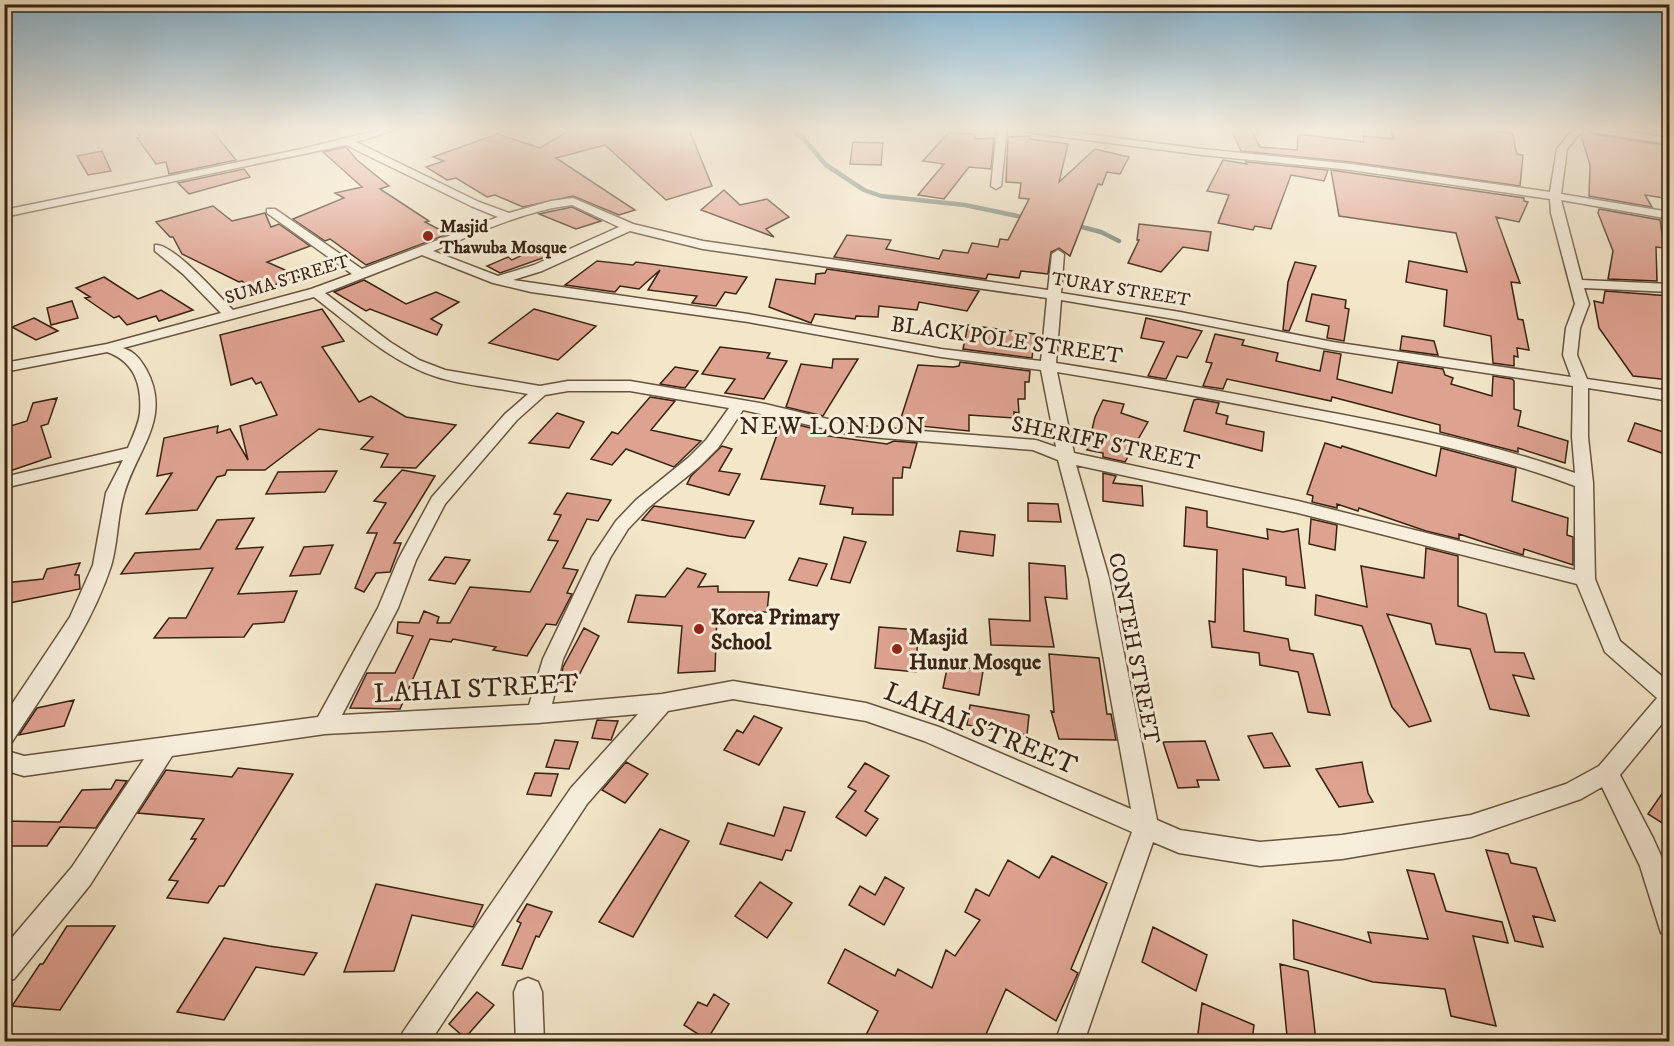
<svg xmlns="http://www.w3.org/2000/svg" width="1674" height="1046" font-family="'IM FELL DW Pica',serif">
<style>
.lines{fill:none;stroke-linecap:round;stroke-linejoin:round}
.stream{stroke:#738076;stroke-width:4.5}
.building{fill:#dea291;stroke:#382212;stroke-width:1.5}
.street-casing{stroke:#675340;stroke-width:3}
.street{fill:#f7efdc;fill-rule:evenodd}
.poi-dot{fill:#8f2418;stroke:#f7efdc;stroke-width:2}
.labels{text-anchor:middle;stroke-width:6;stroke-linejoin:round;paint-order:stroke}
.far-poi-label{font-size:18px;font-weight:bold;fill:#382212;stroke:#f7efdc;text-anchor:start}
.far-street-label{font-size:18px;fill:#382212;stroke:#f7efdc}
.street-label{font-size:22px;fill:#382212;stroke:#f7efdc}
.poi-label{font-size:22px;font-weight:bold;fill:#382212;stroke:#f7efdc;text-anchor:start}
.neighbourhood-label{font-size:24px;letter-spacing:1.5px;fill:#382212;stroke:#f7efdc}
.near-street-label{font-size:27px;fill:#382212;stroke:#f7efdc}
</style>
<rect width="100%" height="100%" fill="#f3e6c9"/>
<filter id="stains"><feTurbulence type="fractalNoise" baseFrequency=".00333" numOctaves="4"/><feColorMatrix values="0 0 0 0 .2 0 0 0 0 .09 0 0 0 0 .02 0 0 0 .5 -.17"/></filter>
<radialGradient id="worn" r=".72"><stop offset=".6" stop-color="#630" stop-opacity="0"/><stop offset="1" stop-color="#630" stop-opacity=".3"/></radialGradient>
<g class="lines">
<!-- stream -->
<path class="stream" d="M789,129L803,138L826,165L864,190L881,196L965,205L1027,218
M1074,225L1101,232L1119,241"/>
</g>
<!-- building -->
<path class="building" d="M136,129H211L236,160L169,174L166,162L156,164L137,138L140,137Z
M572,129H689L712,186L666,200L605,145L556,158L635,210L619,215L573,196L523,207L495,195L487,197L456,178L447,180L426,167L444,161L433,157L497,134L540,148Z
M1231,129H1251L1260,147L1297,150L1298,135H1304L1364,142L1363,136L1394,139L1390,129H1481L1512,133L1517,154L1523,155L1520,186L1351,162L1241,151Z
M1585,129L1593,134L1670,146V199L1645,195L1652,207L1589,196L1590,165L1581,135Z
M948,133L975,134V139L994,138L991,169L969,167L944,199L918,195L944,164L923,161Z
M1030,136V139L1068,144L1059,182L1095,149L1129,157L1120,174L1107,172L1102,185L1098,184L1070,256L1059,248L1051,252L1048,274L1021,271L1019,278L988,274L986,279L834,257L847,235L891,240L886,249L939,259L943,250L968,253L972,243L998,247L1000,239L1008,240L1029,199L1019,198L1021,183L1006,182L1008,137Z
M853,142L883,143L881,165L850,164Z
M346,147L357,160L389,186L380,189L429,221L425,222L448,234L366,265L330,239L325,241L293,219L344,198L335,193L362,187L323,152Z
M102,151L111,171L88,175L77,156Z
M1223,160L1247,164L1246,162L1328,170L1324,181L1291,175L1271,229L1255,226L1253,230L1218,223L1229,195L1207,191Z
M244,169L250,177L189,194L178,183Z
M1331,170L1524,198V201L1528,202L1519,222L1496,217L1520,283L1511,282L1518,319L1523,320L1529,350L1517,348L1518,357L1514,356V366L1493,363L1491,336L1444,326L1447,290L1406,282L1409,261L1467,272L1456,233L1339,216Z
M724,190L740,205L767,199L789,217L766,229L774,237L701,210Z
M213,206L232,221L265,213L271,227L279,224L310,246L267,262L301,277L253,291L242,281L239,282L182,254L173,237H170L156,222Z
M572,207L601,221L576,229L539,214Z
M1599,209L1660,220L1664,248L1656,247L1657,281L1608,279L1613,251L1598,213Z
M1139,224L1211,232L1208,251L1183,247L1161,272L1128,263L1139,240H1137Z
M529,252L551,255L500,273L487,266L508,257L512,260Z
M597,261L633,265L636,262L747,277L736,294L725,292L716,306L692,303L697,296L648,290L660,270L639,289L620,286L615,292L565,285Z
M1295,262L1316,266L1289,331L1283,330L1288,282Z
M827,269L979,291L967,311L919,302L917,310L879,306L878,317L856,316L855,319L815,314L811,323L769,307L776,279L815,284L816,274L825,273Z
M104,277L138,299L161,290L193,310L159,321L156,316L127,325L119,316L114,318L85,298L90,297L76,288Z
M364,280L406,304L436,292L459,302L431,319L442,325L437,335L370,309L366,311L334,292Z
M1605,291L1670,296V380L1633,376L1599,328L1594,301L1603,303Z
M1312,294L1346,300L1345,308L1349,309L1344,341L1327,338L1329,326L1306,321Z
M72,301L78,318L51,325L47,308Z
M322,309L344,341L322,347L359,402L371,396L406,417L456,425L416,468L381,467L388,454L361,449L373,437L319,429L265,470H227L225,475L217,477L197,510L146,514L172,473L157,476L164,438L218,426L217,433L230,429L248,460L240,426L277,415L261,382L256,384L252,378L231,385L220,335Z
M534,309L596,326L558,360L489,343Z
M34,318L58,331L36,340L12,327Z
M1146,318L1202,331L1187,358L1177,356L1166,379L1148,376L1164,342L1141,338Z
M968,325L1035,334L1032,358L963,349Z
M1215,334L1244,340L1242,345L1278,353L1276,361L1320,371L1324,351L1341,354L1337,379L1392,393L1398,362L1443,369L1445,375L1453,378L1451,384L1492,396L1493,376L1512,379L1514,381V409L1521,411L1518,426L1568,441L1565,463L1518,448V452L1440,432V425L1332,397L1331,401L1227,379L1223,389L1203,386L1212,363L1206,362Z
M1402,336L1434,341L1438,355L1400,350Z
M720,347L770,353L767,358L787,361L764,399L725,393L735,379L702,374Z
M833,359H858L823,416L786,407L801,364L832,368Z
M960,362L1030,371L1029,382H1025V399H1018L1019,413L1014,412V418L969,415V431L921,426V429L898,427L918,365L953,367L959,366Z
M675,367L698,371L685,388L660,384Z
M650,397L675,401L651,430L701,441L674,467L626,449L612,465L591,459L612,432L618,434Z
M57,398L48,424L41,426L51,457L4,473V428L27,421L33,403Z
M1198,399L1219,403L1216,413L1228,416L1226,424L1264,432L1262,451L1184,431L1194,400Z
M1103,400L1124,404L1121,413L1148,422L1125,462L1103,457V453L1087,450L1095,417Z
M557,413L584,422L569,448L529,443Z
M782,421L815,429L813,434L887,444L894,441L917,443L910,468L903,467L902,478H893V515L852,514L853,508L820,504L825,486L761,479Z
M1635,423L1670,434V456L1628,441Z
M1325,443L1341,448L1342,446L1436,476L1441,448L1516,468L1512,501L1568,518L1567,535L1573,537V565L1524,549L1523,555L1459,534V539L1426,531L1359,508L1358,511L1337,504V508L1312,502L1313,496L1307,494Z
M722,446L732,449L719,471L740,474L729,495L687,484L691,476Z
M402,470L435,476L394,543H401L390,572L376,573L364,592L355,588L377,533H367L386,503L374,501Z
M337,471L325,492L266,494L278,472Z
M1103,473L1116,476L1113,483L1142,486L1143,506L1103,501Z
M567,493L611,500L598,521L587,519L563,568L578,570L567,593L572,594L556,625L546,624L527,656L493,650L496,647L453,639L451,642L430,639L400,709L350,708L367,673H395L413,636L397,633L398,622L419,623L424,611L439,617L437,623H450L470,587L530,592L558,541L548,540L561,515L554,514Z
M1028,503L1058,504L1061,522L1028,521Z
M654,506L729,517L754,521L745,538L729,536L642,520Z
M1186,507L1207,511V527L1268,539L1267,529L1283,532L1298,529L1305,588L1286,585V577L1243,569L1244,631L1288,639L1290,650L1313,654L1330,715L1308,712L1298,672L1260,665L1259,653L1212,647L1209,621L1215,622L1217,550L1184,546Z
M254,518L236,549L263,547L238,594L297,591L284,622L253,624L244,637L154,638L169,618H186L213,568L121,574L135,553L200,549L217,520Z
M1311,519L1337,525L1335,550L1309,544Z
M960,531L995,535L993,556L957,551Z
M844,537L866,542L850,583L831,579Z
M333,545L320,574L290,576L304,547Z
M1426,548L1458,556V606L1486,614L1495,652L1524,653L1534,679L1513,675L1529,716L1490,709L1470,649L1436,644L1431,624L1387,614L1431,721L1409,727L1392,707L1362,626L1315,615L1316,595L1367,607L1361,566L1424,578Z
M445,557L470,560L455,584L429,580Z
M799,558L827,564L817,586L789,580Z
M80,563L75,575H79L80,589L4,604V583L43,579L47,569Z
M1029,563L1065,566L1067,599L1045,597L1054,647L991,645L989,619L1030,621Z
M687,568L706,574L698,587L718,586V592H769L767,612H717L715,671L678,673L682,626L628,622L636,595L665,597Z
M879,627L918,630L916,672L875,668Z
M584,628L599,636L574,685L560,682L563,667Z
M1049,654L1099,658L1107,714H1111L1116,740L1059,739L1051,711L1054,712Z
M948,664L983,671L979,695L943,688Z
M74,700L64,726L19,735L37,708Z
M970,705L1029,715L1027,735L967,725Z
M754,716L782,728L759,765L724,750L737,730L743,733Z
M597,720L618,721L611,740L592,738Z
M1272,733L1290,766L1264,768L1248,736Z
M555,740L578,742L569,769L546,767Z
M1205,741L1219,780H1197L1199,787L1178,788L1163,742Z
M626,762L648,774L625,803L602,790Z
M1362,762L1368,793L1373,802L1339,807L1316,769Z
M865,763L889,776L865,811L878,819L866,836L836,817L856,791L848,787Z
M238,768L293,774L224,886H219L208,903L167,898L178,881L169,880L196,839H191L204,819L138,813L166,770L232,777Z
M535,773L558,774L551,796L527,794Z
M116,780L127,781L96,828L60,827L47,846H4V821L60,822L82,790L111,789Z
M1670,782V828L1648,814Z
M784,807L805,812L791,851L786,850L782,860L720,844L728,823L774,836Z
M660,829L689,841L633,937L599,922Z
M1486,850L1508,854L1511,863L1536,868L1555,921L1533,916L1543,947L1515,941Z
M1052,856L1107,883L1071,969L1078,973L1056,1021L1006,989L983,1041H863L878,1011L828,983L845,949L895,976L898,969L932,988L946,950L955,956L980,920L965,912L976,889L989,896L1008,860L1039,878Z
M1407,870L1434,874L1446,911L1502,922L1508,943L1473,936L1496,1026L1451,1016L1445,989L1373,982L1294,959L1293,920L1371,943L1368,932L1428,939Z
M885,877L904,888L884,925L849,905L860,886L875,895Z
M760,882L792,903L767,938L735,916Z
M376,884L483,905L473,927L412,915L394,971L344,972Z
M527,904L552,912L539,937L536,936L522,969L502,965L521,923L517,921Z
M67,926H115L60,1010L12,1006L40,964H43Z
M1153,927L1207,955L1196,991L1142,962Z
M224,938L269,946L317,953L304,975L256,967L224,1020L177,1012Z
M1280,964L1308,971L1316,1041L1287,1036Z
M477,992L494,1005L465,1038L449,1024Z
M714,994L729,1004L707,1040L684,1025L698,1002L707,1006Z
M1202,1003L1254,1025L1252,1041H1197Z"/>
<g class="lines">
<defs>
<path id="street" d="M383,129H398L356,142L479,202L509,213L551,201L573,198L633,224L703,241L1048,290L1052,254L1058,250L1064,254L1061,293L1180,312L1333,342L1571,377L1563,355L1566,328L1575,304L1551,213L1550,199L1351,170L1202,155L1026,132L1021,129H1046L1202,149L1351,164L1550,192L1557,149L1573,129H1583L1567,149L1561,194L1670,212V219L1561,200L1582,280L1670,284V292L1584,288L1589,304L1580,328L1577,355L1587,379L1670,391V401L1588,388V437L1593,483L1595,579L1620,641L1670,683V714L1620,775L1653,838L1670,876V937L1661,933L1640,866L1602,787L1581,799L1471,837L1342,859L1260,866L1179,853L1153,842L1084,1042H1055L1132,832L924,741L866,721L733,699L668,711L587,804L430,1042H399L403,1032L571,788L638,714L538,723L325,734L172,756L90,885L14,979L4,982V947L72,867L144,759L24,776L4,770V750L24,756L318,717L378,608L398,560L432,497L505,414L528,394C499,388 466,386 437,377C390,362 352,326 314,297L123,348C135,352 140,359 146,369C173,418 136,450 124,494C117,517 118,543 111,566C90,630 48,686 12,742L4,744V716L70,617L93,565L106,493L123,460L4,488V477L128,448C132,438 139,424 140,413C142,385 135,362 107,352L4,372V363L107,344L221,313L183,274L155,251V245C172,242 220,297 233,310L311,289L352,274L267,213V209H275L362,269L498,217L471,206L346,145L4,217V210L297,150ZM572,205L619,227L534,265L498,276L433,251C478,233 523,211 572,205ZM630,231L703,249L1047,298L1041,361L941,349L748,314L513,280L542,271ZM422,255L493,283L531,292L748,322L941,357L1041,370L1056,447L1036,440L857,426L765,404L630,381H568L540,386L445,370L419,360L390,342L325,293ZM1061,300L1180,320L1333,350L1573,386L1572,437L1575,473C1494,444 1412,428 1328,412C1237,394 1147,377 1056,363ZM1057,372C1145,386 1233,403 1321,420C1409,438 1490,454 1575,486V570L1298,501L1074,453ZM568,391H630L729,408L706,440L688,458L636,500L616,521L592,557L543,659L529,705L342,715L398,608L416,560L445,504L517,420L545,395ZM743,410L857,436L1033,450L1058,460L1089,578L1131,809L939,727L866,703L733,681L662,694L552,704L563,659L610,558L628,529L648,508L700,466L718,448ZM1076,465L1298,513L1577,584L1605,652L1657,698L1599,766L1566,784L1471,815L1342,835L1260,842L1180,830L1157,820L1109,578Z
M997,129H1007L1001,186L996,189L991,186Z
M1588,129H1610L1670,138V144L1593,132Z
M528,978L538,982L542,992L544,1042H516L514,992L518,982Z"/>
</defs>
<!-- street casing -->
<use href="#street" class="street-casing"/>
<!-- street -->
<use href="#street" class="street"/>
</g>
<!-- sky -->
<linearGradient id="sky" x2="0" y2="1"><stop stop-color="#89b8d5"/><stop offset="0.47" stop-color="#faf4e7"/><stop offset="1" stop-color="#faf4e7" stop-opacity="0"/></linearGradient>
<rect width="1674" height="275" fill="url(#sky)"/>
<!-- markers -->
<g class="poi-dot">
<circle cx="428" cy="236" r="6"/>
<circle cx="699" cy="629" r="6"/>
<circle cx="897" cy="649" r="6"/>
</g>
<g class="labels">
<!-- far-poi labels -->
<g class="far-poi-label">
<text x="440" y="232">Masjid<tspan x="440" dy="21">Thawuba Mosque</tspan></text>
</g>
<!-- far-street labels -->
<g class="far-street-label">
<text transform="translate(287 279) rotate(-17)" y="6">SUMA STREET</text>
<text transform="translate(1121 289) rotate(9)" y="6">TURAY STREET</text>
</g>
<!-- street labels -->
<g class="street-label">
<text transform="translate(1007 339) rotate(8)" y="8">BLACK POLE STREET</text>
<text transform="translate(1106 442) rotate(12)" y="8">SHERIFF STREET</text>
<text transform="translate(1135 648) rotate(79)" y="8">CONTEH STREET</text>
</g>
<!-- poi labels -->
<g class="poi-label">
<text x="711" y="624">Korea Primary<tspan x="711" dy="25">School</tspan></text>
<text x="909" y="644">Masjid<tspan x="909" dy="25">Hunur Mosque</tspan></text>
</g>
<!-- neighbourhood labels -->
<g class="neighbourhood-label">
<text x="833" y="434">NEW LONDON</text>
</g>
<!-- near-street labels -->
<g class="near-street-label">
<text transform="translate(476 688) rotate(-3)" y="9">LAHAI STREET</text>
<text transform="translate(981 728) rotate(22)" y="9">LAHAI STREET</text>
</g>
</g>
<!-- margin -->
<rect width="1674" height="1046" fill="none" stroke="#f3e6c9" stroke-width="24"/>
<rect x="6" y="6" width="1662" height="1034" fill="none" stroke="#382212" stroke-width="3"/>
<rect x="12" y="12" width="1650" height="1022" fill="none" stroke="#382212" stroke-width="1.5"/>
<rect width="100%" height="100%" filter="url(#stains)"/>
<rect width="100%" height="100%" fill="url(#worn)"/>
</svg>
